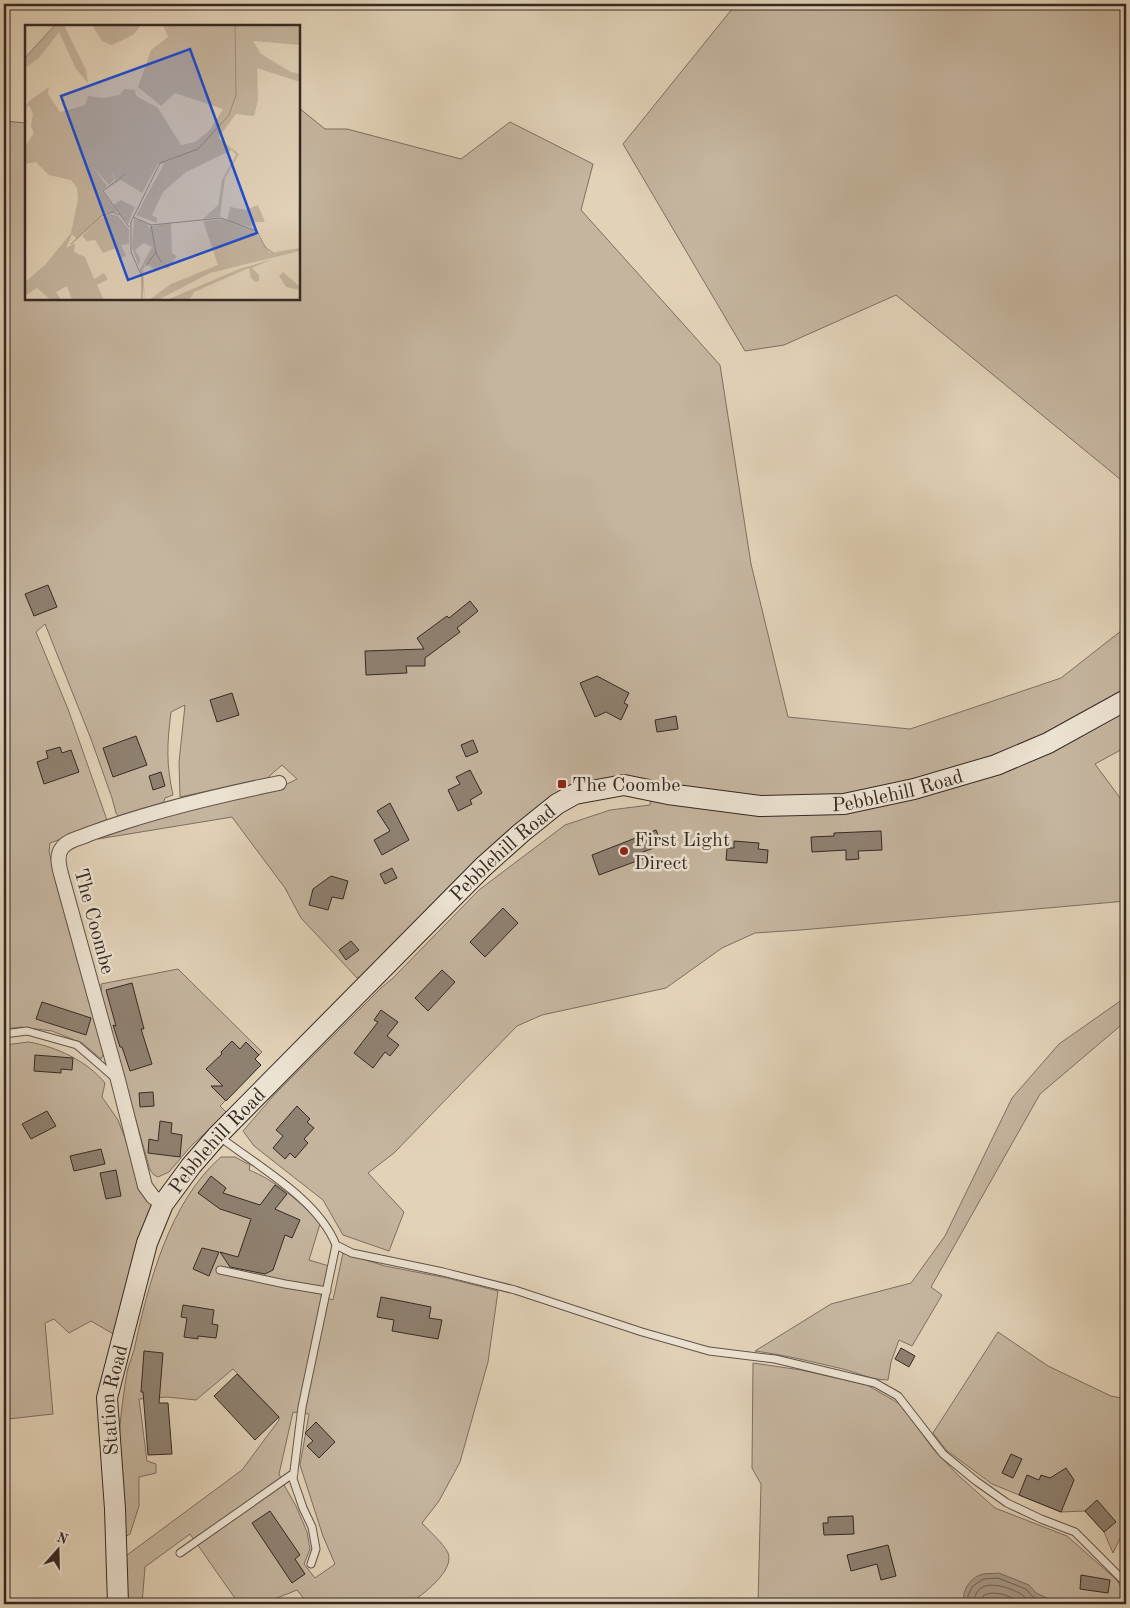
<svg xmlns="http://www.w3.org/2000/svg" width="1130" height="1608" font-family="'Old Standard TT',serif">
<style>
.green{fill:#c5b59f;stroke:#7d6f62;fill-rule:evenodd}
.water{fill:#a79986;stroke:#796c5f}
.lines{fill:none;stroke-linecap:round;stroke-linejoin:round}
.shore{stroke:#6e6155;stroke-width:1}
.building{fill:#8f8171;stroke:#352924}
.service-casing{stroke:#605349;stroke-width:9}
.minor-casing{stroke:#605349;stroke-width:16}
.secondary-casing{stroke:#352924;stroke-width:22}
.service{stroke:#ece2d1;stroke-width:7}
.minor{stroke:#ece2d1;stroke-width:14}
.secondary{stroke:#ece2d1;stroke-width:20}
.poi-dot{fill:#8f2418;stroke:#ece2d1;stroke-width:2}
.labels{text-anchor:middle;stroke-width:5;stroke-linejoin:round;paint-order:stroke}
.poi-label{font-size:20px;fill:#352924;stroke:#ece2d1;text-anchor:start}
.street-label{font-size:20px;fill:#352924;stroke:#ece2d1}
.inset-road{fill:none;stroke:#9d8e7d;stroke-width:1}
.view{fill:#1d4ed8;fill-opacity:0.15;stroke:#1d4ed8;stroke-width:2.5}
.inset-edge{fill:none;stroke:#352924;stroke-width:2.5}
</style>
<rect width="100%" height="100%" fill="#e2d2b8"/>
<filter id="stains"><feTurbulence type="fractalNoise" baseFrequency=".004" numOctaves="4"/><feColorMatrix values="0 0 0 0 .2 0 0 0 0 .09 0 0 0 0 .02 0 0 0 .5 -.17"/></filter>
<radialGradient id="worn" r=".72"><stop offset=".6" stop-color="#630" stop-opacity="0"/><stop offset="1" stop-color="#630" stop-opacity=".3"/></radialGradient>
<!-- green -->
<path class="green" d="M736,4H1126V484L896,295L784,345L745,351L623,144Z
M299,108L325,129H347L461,159L510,122L593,164L581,210L720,365L751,564L788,717L910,729L1061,678L1126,627V747L1095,764L1126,806V901L801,930L755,933L722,948L666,988L542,1015L517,1026L394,1153L368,1173L404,1212L389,1251L343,1235L323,1200L254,1146L243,1131L275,1094L382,987L392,979L479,890L565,825L610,810L650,805L653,783L599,780L370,972L357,978L301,918L285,888L232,817L98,839L180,811L271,792L297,779L282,765L266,779L180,797L179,762L185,705L171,712C167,744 166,764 173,795L165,798L162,807L120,819L116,813L112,798L91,739L45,624L36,632L68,709L107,820L100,825L50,843L49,852L105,1051L101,1059L82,1043L52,1031L21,1027L4,1029V121L26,123V299H299Z
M178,969L262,1052L255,1059L261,1065L220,1106L227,1113L191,1146L169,1172L158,1177L154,1175L150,1170L102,1001L101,984Z
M1126,997V1021L1040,1094L931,1287L942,1295L912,1346L899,1340L891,1362L888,1380C872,1380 858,1373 843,1369C813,1362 785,1355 755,1351L831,1304L911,1283L945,1236L1012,1098L1059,1044Z
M29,1042C57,1047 87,1061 105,1083L102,1097L118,1120L125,1138L131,1158L153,1205L115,1335L91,1321L69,1333L54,1319L45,1323L53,1414L8,1419L4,1375V1045Z
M221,1157H235L250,1165L249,1170C273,1179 304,1204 320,1224L309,1260L329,1266L321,1296L333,1300L343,1253L385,1266L447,1278L498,1291L488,1362L460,1462L439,1501L422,1523C429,1531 444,1544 448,1553C455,1571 422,1595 409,1604H308L297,1590L262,1604H239L190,1534L145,1567L142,1604H124L123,1558L242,1470L279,1420V1417L233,1369L196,1400L167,1397L139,1399L147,1461L156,1464V1473L139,1477V1506L130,1534L123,1538C122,1506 118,1472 119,1440C120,1420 124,1387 128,1368C130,1362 132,1356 134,1350C148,1285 169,1202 221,1157ZM293,1412L309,1414L300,1465L323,1536L335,1564L315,1578L304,1564L310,1549L307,1532L296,1506L284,1485L279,1474Z
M998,1332L1048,1366L1111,1396L1126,1399V1526L1113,1553L1104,1532L1085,1511L1061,1512L992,1484L946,1450L933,1433Z
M753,1363L801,1370L867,1385L900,1404L934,1450L959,1476L995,1508L1067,1536L1117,1580L1126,1596V1604H758L761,1484L752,1468Z"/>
<!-- water -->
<path class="water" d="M999,1573L1029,1585L1036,1593L1060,1604H964C961,1592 970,1577 983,1574C988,1573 994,1574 999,1573Z"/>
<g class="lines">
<!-- shore -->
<path class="shore" d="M968,1604V1595L973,1586L983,1579L998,1578L1026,1589L1033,1597L1047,1604
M974,1604C974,1576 1005,1585 1021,1594C1026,1597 1028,1602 1033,1604
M982,1604L983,1596C993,1589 1013,1596 1021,1604"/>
</g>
<!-- building -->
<path class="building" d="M48,585L57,607L34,616L25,594Z
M470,601L478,611L457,628L460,632L425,658V666H406L407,673L366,675L365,651L424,649L417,638L447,616L449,618Z
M597,676L629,693L624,703L628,705L621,720L606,712L595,717L580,683Z
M232,693L239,715L217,722L210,700Z
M676,716L678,729L657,732L655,720Z
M136,736L147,765L113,777L103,748Z
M473,740L478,752L466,757L461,745Z
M60,747L62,753L71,750L79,772L44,784L37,762L48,758L46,751Z
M470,770L482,793L470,800L472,804L458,811L448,790L460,784L456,777Z
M161,772L165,786L153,790L149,776Z
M390,803L409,840L382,855L374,840L390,831L377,811Z
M656,830L662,845L643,852L645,858L599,875L592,855Z
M881,831L882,850L858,851L859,859L846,860V850L812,852L811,837L834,836V833Z
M734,841L759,843L758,849L768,850L767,863L726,860L727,848H734Z
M392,868L397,878L385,884L380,874Z
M331,876L348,881L343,899L332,897L328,910L309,905L313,889Z
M503,908L518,923L485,957L470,942Z
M351,941L359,950L346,960L339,950Z
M442,970L455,982L428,1011L415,998Z
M132,983L144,1029H141L152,1064L130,1071L122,1047H120L113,1025L116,1026L106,990Z
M42,1002L91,1018L86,1035L36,1019Z
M381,1010L398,1022L387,1036L399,1045L390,1056L385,1052L373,1068L354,1053L378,1022L374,1020Z
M232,1041L240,1049L246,1042L259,1055L255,1059L261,1065L226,1101L211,1086H223L206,1069L222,1054L221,1052Z
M35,1055L73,1058L72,1070L61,1069V1073L34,1071Z
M153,1092L154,1106L140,1107L139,1093Z
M297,1106L310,1119L307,1122L314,1128L304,1139L308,1143L295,1158L290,1153L285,1159L273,1148L283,1136L276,1130Z
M47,1111L56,1126L31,1139L22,1124Z
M160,1121L172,1123L171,1133L182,1135L180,1157L148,1153L149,1139L158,1141Z
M101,1149L105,1164L74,1171L70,1156Z
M116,1170L121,1196L106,1199L100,1173Z
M211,1176L226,1188L223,1193L260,1205L275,1185L287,1194L275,1209L300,1220L292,1238L285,1235L273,1270L265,1274L230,1267L220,1252L238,1257L251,1219L220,1209L198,1193Z
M202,1248L219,1252L209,1276L193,1269Z
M381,1297L431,1307L429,1318L442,1320L438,1339L392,1331L394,1320L377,1317Z
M183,1305L214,1310L212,1324L218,1325L216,1338L198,1336V1339L184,1337L187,1318L181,1317Z
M901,1348L915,1356L909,1367L895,1359Z
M144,1351L163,1353L159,1403H168L172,1454L148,1455L143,1392H141Z
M237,1374L279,1417L255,1440L214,1396Z
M316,1422L335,1442L319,1458L307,1446L313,1441L305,1433Z
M1011,1454L1022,1459L1013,1478L1002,1473Z
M1066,1468L1074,1480L1061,1512L1019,1495L1027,1475L1039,1480L1041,1475L1050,1478Z
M1097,1500L1116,1522L1104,1532L1085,1511Z
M270,1511L300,1555L295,1559L305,1574L292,1583L252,1523Z
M853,1516L854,1534L824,1535L823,1523H828V1517Z
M888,1545L896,1576L881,1580L877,1564L851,1571L847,1555Z
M1081,1575L1110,1580L1108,1593L1080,1589Z"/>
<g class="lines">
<defs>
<path id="service" d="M4,1034L27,1031L77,1045L114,1077
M220,1137C257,1166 318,1199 336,1245L302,1407L293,1479L303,1508L312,1527L316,1549L311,1564
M336,1245L352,1253L443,1272L515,1290L642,1332L709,1351L775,1359L875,1383L898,1396L943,1454L976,1481L1007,1503L1041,1519L1075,1532L1126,1583
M220,1270L285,1284L327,1291
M180,1553L294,1473"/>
<path id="minor" d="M163,1204L153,1197L145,1186L118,1080L61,874C59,866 56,855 62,848C67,840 81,838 89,834C151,811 215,796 279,783"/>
<g id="secondary">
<path id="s1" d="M118,1604L115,1509L107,1398L147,1243L163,1204L191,1166L217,1136L483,867L521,833L557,804L575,794L624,785L668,794L760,806L844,804L914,789L996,765L1048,743L1126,700"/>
</g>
</defs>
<!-- service casing -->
<use href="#service" class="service-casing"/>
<!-- minor casing -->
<use href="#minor" class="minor-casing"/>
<!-- secondary casing -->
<use href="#secondary" class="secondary-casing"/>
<!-- service -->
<use href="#service" class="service"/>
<!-- minor -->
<use href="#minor" class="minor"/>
<!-- secondary -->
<use href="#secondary" class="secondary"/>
</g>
<!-- markers -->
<g class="poi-dot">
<rect x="557" y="779" width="10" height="10" rx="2.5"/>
<circle cx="624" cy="851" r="5"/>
</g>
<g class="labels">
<!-- poi labels -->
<g class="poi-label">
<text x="572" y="791">The Coombe</text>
<text x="634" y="846">First Light<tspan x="634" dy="23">Direct</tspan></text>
</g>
<!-- street labels -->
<g class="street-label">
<text dy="7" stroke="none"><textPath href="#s1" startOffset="1318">Pebblehill Road</textPath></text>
<text dy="7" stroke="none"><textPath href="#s1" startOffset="898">Pebblehill Road</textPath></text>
<text transform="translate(95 921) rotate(75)" y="7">The Coombe</text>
<text dy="7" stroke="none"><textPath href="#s1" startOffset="492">Pebblehill Road</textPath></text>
<text dy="7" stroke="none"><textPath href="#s1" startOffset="205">Station Road</textPath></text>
</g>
</g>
<!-- overview -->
<g transform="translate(25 25)">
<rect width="275" height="275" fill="#e2d2b8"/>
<path d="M29,0H39L61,45L63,58L51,44L34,7L14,33L0,43V32ZM67,0H116L108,10L87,20L77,16ZM138,0H275V20L228,16L236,29L266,47L275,49V57L232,43L233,75L229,91L211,89L193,113L214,129L200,153L195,192L178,194L193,180L197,155L211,130L207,125L161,147L138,167L127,190L132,193V198L111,190L139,139L133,138L117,168L96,155L82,163L102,148L90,155L86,145L89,155L84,160L67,141L82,161L77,166L92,187L81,188L52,214L47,209L41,223L50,218L49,227L60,232L69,254L79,248L83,254L72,260L79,275H47L42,261L31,267L36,275H26L12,263L0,271V257L20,240L46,208L53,174L52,163L46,155L24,150L11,137L0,139V121L9,108L6,101L8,89L4,80L0,83L4,76L24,62L23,69L35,87L60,80L63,71L78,73L95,70L99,64L110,65L111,71L133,83L156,120L170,117L185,105L198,84L150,68L136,81L113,62L126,25L143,12ZM96,175L110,182L103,199L88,180ZM233,180L240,197H228L227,202L202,196L205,182L221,185ZM85,189L93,191L104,204V219L96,220L101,231L96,233L91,223L78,228L70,215L62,216L57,211L74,194ZM109,194L123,198V202L146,198L147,228L152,231L143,244L136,241L131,245L121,239L118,244L120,275L115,244L127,222L119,218L110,225L115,233L114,241L107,223ZM197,194L229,205L245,228L275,223V226L185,248L133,275H124L146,259L193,240L178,196ZM248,234L227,243L234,250V256L230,257L226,253L224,243L169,267L164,275H142L214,244ZM258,247L274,261L275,265L261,262L254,251Z" fill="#c5b59f"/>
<path class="inset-road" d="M0,33L30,0M100,149L78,166L104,202M108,192L126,200L131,228L136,237M126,200L196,193L232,206L240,222L248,228M46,219L76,191L88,187L94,190M121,241L131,227M117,275V252L106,227V197L135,138L173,124L204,90L211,70L210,0"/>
<path class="view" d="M165,24L232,208L103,255L36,71Z"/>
<rect width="275" height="275" class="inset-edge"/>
</g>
<!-- margin -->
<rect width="1130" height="1608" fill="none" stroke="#e2d2b8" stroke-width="20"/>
<rect x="5" y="5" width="1120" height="1598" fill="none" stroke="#352924" stroke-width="2.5"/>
<rect x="10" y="10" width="1110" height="1588" fill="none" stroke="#352924"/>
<!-- north arrow -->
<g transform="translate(58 1550) rotate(20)" stroke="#ece2d1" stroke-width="4" paint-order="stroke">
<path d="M0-4L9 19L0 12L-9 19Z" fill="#352924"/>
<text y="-8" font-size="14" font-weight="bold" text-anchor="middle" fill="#352924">N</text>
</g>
<rect width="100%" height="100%" filter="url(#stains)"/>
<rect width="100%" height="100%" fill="url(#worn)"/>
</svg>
